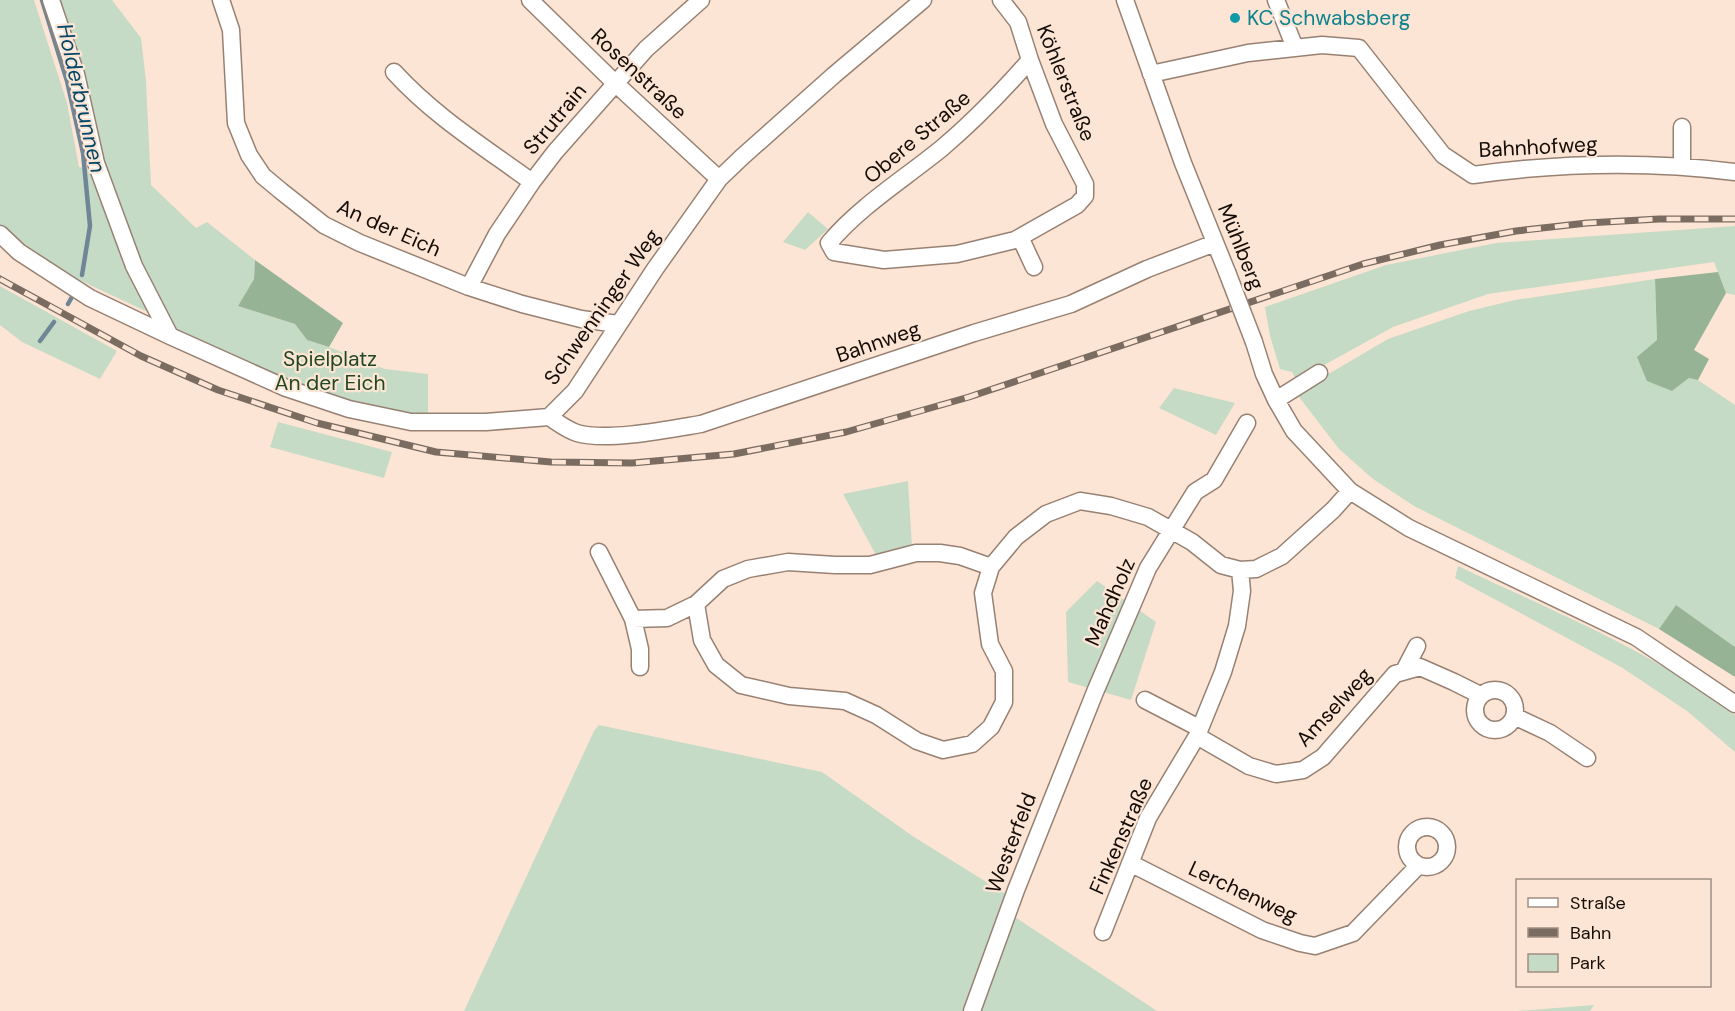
<svg xmlns="http://www.w3.org/2000/svg" width="1735" height="1011" font-family="'DM Sans',sans-serif">
<style>
.green{fill:#c6dbc5}
.forest{fill:#96b395}
.lines{fill:none;stroke-linecap:round;stroke-linejoin:round}
.stream{stroke:#6f8696;stroke-width:4.5}
.minor-casing{stroke:#978173;stroke-width:19}
.minor{stroke:#fff;stroke-width:16}
.rail-casing{stroke:#7b6c62;stroke-width:7}
.rail{stroke:#fde5d5;stroke-width:4.5;stroke-dasharray:14;stroke-linecap:butt}
.minor-bridge-casing{stroke:#978173;stroke-width:19;stroke-linecap:butt}
.minor-bridge{stroke:#fff;stroke-width:16}
.culture-dot{fill:#0f9aa8;stroke:#fde5d5;stroke-width:2}
.labels{text-anchor:middle;stroke-width:4.5;stroke-linejoin:round;paint-order:stroke}
.culture-label{font-size:21px;fill:#0d838f;stroke:#fde5d5;text-anchor:start}
.street-label{font-size:21px;fill:#130c07;stroke:#fde5d5}
.park-label{font-size:21px;fill:#1f481f;stroke:#fde5d5}
.water-label{font-size:22px;font-style:italic;fill:#004768;stroke:#fde5d5}
</style>
<rect width="100%" height="100%" fill="#fde5d5"/>
<!-- green -->
<path class="green" d="M0,0H34L67,103L79,167L90,169L146,299L148,312C97,288 41,266 0,226Z
M56,0H112L141,38L146,81L151,185L196,228L207,222L255,260L254,279L238,306L295,324L307,340L329,347L385,369L428,374V416L400,414L345,400L209,350L169,329L110,190Z
M808,212L828,229L805,250L783,242Z
M1735,226V295L1726,293L1714,262L1488,294L1393,327L1308,374L1295,378L1292,372L1280,369L1270,336L1265,307L1386,265L1496,243Z
M1655,279L1657,340L1672,391L1689,378L1698,380L1735,405V647L1676,605L1659,629L1414,506L1373,479L1339,449L1296,393L1388,339L1469,311L1515,300Z
M0,286L117,351L100,379L22,342L0,325Z
M1174,388L1235,403L1216,435L1159,408Z
M278,422L392,452L384,478L270,447Z
M908,481L912,546L877,557L843,494Z
M1458,566C1552,611 1652,650 1735,715V752L1687,711L1621,667L1455,578Z
M1097,581L1156,622L1131,700L1068,682L1066,612Z
M599,725L822,772L914,837L1009,896L967,1011H464L594,731Z
M1012,915L1157,1011H977Z
M1594,1005L1590,1011H1516Z"/>
<!-- forest -->
<path class="forest" d="M255,260L343,323L329,347L307,340L295,324L238,306L254,279Z
M1718,272L1726,293L1694,350L1709,359L1698,380L1689,378L1672,391L1647,381L1637,357L1657,340L1655,279Z
M1676,605L1735,647V677L1659,629Z"/>
<g class="lines">
<!-- stream -->
<path class="stream" d="M42,0L67,81L83,153L90,226L82,275
M68,304L73,295
M40,341L54,322"/>
<defs>
<path id="minor" d="M51,0L76,74L96,163L134,266L170,336
M221,0L231,30L236,123L249,155L263,176L281,191L324,225L360,243L469,287L522,304L581,319L618,324
M530,0L615,83L719,179
M1001,0L1018,22L1030,60L1054,124L1085,184V196L1077,205L1015,240L957,254L884,260L834,252L829,243C860,206 904,179 942,148C974,121 1002,92 1030,60
M1125,0L1183,163L1227,272
M1276,0L1295,48
M394,72C434,116 484,147 532,182
M1151,74L1248,53L1322,45L1359,48L1443,155L1473,175C1559,163 1649,161 1735,172
M1682,166V127
M0,234L19,252L90,298L170,336L286,388L349,409L411,422H486L549,417L575,391L655,269L719,179L742,157L834,75L923,0
M1020,237L1034,267
M469,287L497,234L532,182L555,152L646,49L701,0
M1254,342L1264,374L1276,400L1294,431L1350,491L1409,528L1636,637L1735,704
M1276,400L1319,373
M549,417C557,422 567,430 577,433C606,442 671,429 701,424L974,333L1071,304L1147,269L1215,243
M599,552L633,619L667,618L696,604
M991,567L960,556L940,553H916L870,565H835L788,562L748,569L723,579L696,604L702,640L716,665L741,685L789,696L845,701L876,715L917,741L943,750L972,744L991,727L1004,702V671L990,644L983,593L991,567L1016,537L1046,514L1080,501L1111,506L1148,517L1192,542L1221,565L1240,570L1256,569L1282,556L1333,510L1350,491
M633,619L640,649V667
M1404,671L1417,646
M1475 710a20 20 0 1 1 40 0a20 20 0 1 1-40 0Z
M1145,700L1199,728
M1514,716L1550,733L1587,758
M1197,736L1249,766L1276,774L1303,770L1323,757L1395,674L1420,667L1454,682L1480,695
M1407 847a20 20 0 1 1 40 0a20 20 0 1 1-40 0Z
M1130,863L1262,930L1300,943L1315,946L1353,933L1418,866
M1103,932L1148,818L1197,736L1223,672L1237,626L1242,591L1240,570
M972,1011L1016,890L1095,692L1148,568L1195,492L1214,480L1247,423"/>
</defs>
<!-- minor casing -->
<use href="#minor" class="minor-casing"/>
<!-- minor -->
<use href="#minor" class="minor"/>
<defs>
<path id="rail" d="M0,279L141,356L218,390L317,423L436,452L551,462L632,463L734,454L846,432L969,397L1363,264L1440,245L1516,231L1587,223L1659,219H1735"/>
</defs>
<!-- rail casing -->
<use href="#rail" class="rail-casing"/>
<!-- rail -->
<use href="#rail" class="rail"/>
<defs>
<path id="minor-bridge" d="M1227,272L1254,342"/>
</defs>
<!-- minor-bridge casing -->
<use href="#minor-bridge" class="minor-bridge-casing"/>
<!-- minor-bridge -->
<use href="#minor-bridge" class="minor-bridge"/>
</g>
<!-- markers -->
<circle class="culture-dot" cx="1235" cy="18" r="6"/>
<g class="labels">
<!-- culture labels -->
<g class="culture-label">
<text x="1247" y="25">KC Schwabsberg</text>
</g>
<!-- street labels -->
<g class="street-label">
<text transform="translate(639 74) rotate(43)" y="7">Rosenstraße</text>
<text transform="translate(1066 83) rotate(68)" y="7">Köhlerstraße</text>
<text transform="translate(555 119) rotate(-50)" y="7">Strutrain</text>
<text transform="translate(917 137) rotate(-40)" y="7">Obere Straße</text>
<text transform="translate(1538 147) rotate(-3)" y="7">Bahnhofweg</text>
<text transform="translate(389 228) rotate(24)" y="7">An der Eich</text>
<text transform="translate(1241 247) rotate(68)" y="7">Mühlberg</text>
<text transform="translate(602 307) rotate(-55)" y="7">Schwenninger Weg</text>
<text transform="translate(878 342) rotate(-19)" y="7">Bahnweg</text>
<text transform="translate(1110 602) rotate(-66)" y="7">Mahdholz</text>
<text transform="translate(1334 707) rotate(-47)" y="7">Amselweg</text>
<text transform="translate(1121 836) rotate(-66)" y="7">Finkenstraße</text>
<text transform="translate(1011 843) rotate(-69)" y="7">Westerfeld</text>
<text transform="translate(1243 892) rotate(25)" y="7">Lerchenweg</text>
</g>
<!-- park labels -->
<g class="park-label">
<text x="330" y="366">Spielplatz<tspan x="330" dy="24">An der Eich</tspan></text>
</g>
<!-- water labels -->
<g class="water-label">
<text transform="translate(82 98) rotate(77)" y="8">Holderbrunnen</text>
</g>
</g>
<!-- legend -->
<rect x="1516" y="879" width="195" height="108" fill="#fde5d5" stroke="#9f8e83" stroke-width="1.5"/>
<rect x="1528" y="898" width="30" height="9" fill="#ffffff" stroke="#9f8e83" stroke-width="1.5"/>
<text x="1570" y="909" font-size="18" fill="#130c07">Straße</text>
<rect x="1528" y="928" width="30" height="9" fill="#7b6c62" stroke="#9f8e83" stroke-width="1.5"/>
<text x="1570" y="939" font-size="18" fill="#130c07">Bahn</text>
<rect x="1528" y="954" width="30" height="18" fill="#c6dbc5" stroke="#9f8e83" stroke-width="1.5"/>
<text x="1570" y="969" font-size="18" fill="#130c07">Park</text>
</svg>
